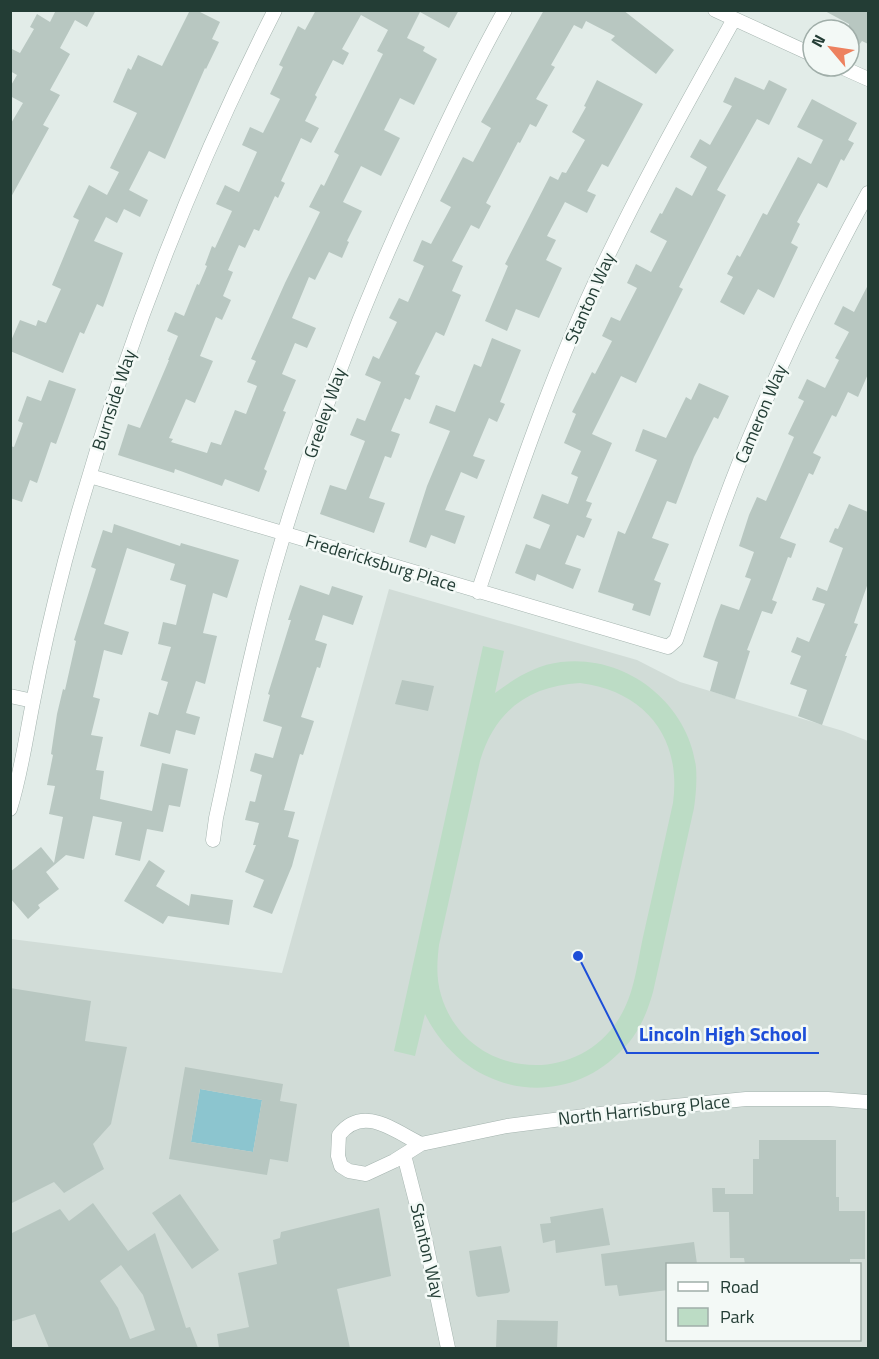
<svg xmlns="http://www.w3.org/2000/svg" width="879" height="1359" font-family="'Titillium Web',sans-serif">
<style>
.built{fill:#d1dcd7;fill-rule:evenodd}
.green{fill:#bcdcc5;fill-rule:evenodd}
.water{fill:#8cc5cf}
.building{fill:#b8c7c1;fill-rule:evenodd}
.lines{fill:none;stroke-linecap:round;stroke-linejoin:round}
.minor-casing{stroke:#a5b4af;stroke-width:15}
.minor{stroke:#fff;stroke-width:14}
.labels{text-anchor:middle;stroke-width:5;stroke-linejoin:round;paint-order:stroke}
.street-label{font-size:18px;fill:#233d35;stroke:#f3f9f6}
.leader{fill:none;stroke:#1d4ed8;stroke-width:2}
.callout-dot{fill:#1d4ed8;stroke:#f3f9f6;stroke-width:2}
.callout-label{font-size:20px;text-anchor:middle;font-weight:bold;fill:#1d4ed8;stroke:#f3f9f6;stroke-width:5;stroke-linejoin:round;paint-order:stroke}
</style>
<rect width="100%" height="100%" fill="#e2ece8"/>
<!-- built -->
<path class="built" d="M389,589L637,660L680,682L843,731L868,741V1348H11V939L282,973ZM668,1264H860V1340H668Z"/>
<!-- green -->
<path class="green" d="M483,646L504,651L495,693C515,678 536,665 561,662C625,654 688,702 696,767C697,780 696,794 694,808L653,992C647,1013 639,1033 623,1049C561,1115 463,1092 425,1014L415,1056L394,1051ZM580,683C645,691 682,738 673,803C663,848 653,893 643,937C637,965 634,996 618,1020C573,1090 465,1076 441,995C436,978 437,962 439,945L480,761C495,711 528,686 580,683Z"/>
<!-- water -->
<path class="water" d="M200,1089L262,1100L253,1152L191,1142Z"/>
<!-- building -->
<path class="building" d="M56,10H96L87,27L75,20L60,48L70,54L50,90L60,95L43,125L49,128L10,199V125L23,103L10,96V87L17,75L10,71V48L20,53L34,29L30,27L37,14L50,22Z
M190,10H196L220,22L212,39L219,42L206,69L205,68L165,159L149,151L129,190L148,200L140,217L124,209L117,223L106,217L94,241L123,253L103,307L97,304L84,334L80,332L63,373L10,351V343L20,320L36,326L38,320L46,323L61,289L52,285L79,220L73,217L89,185L107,195L119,172L110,168L137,113L113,102L128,68L131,70L138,55L162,66Z
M316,10H459L449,28L420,12L407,38L425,47L423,51L437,59L414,105L400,98L384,130L400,138L381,176L361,166L343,202L362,211L347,241L349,242L342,258L329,252L315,280L309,277L292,318L316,328L307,348L295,343L282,374L296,380L283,411L286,412L264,469L267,471L259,492L225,479L222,486L175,469L174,473L118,455L128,424L140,428L169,360H168L178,336L167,331L175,312L184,316L197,284L199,285L207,266L205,265L212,246L215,248L232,211L216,204L225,185L239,192L257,152L242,145L250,127L263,133L280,99L270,94L283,67L279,65L298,26L305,30ZM361,15L388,30L377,51L383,54L334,152L339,155L324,186L321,184L309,207L320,212L285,283L251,359L256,361L247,382L257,386L246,414L235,410L221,445L211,442L207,453L171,442L173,439L169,438L186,399L195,403L213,361L200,356L216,317L222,320L231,300L223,296L233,272L228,270L239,245L245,248L254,229L259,231L275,196L278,198L285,183L281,181L301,138L311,143L319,128L305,121L317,97L315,95L333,60L343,65L349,53L342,49Z
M544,10H623L674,50L656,74L611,40L615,36L586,21L582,29L574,25L551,65L555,67L536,99L548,105L536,127L530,124L520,143L518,142L486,203L491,206L479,229L471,225L452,261L463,266L452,291L461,295L444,336L436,332L415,374L420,376L410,400L405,398L391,431L400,434L391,458L385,456L369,498L385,503L374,533L320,514L330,485L346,490L365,441L350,435L357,418L365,421L381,382L365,375L373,356L379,359L397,322L389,318L399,298L408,302L424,266L413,261L422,240L431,244L451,207L440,201L463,157L473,162L491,128L481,122Z
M823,10H868V44L862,41L859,45L849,39V24Z
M735,77L764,90L769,80L787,89L769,125L757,119L717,190L726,195L679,287L683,289L636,383L621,376L592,434L612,443L586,501L592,503L586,517L592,519L584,538L577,535L565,564L581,569L573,589L537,574L535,581L515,573L526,544L540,549L550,525L533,518L542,494L568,504L578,477L571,474L581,451L564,443L576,414L572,412L592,372L595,374L612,341L602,336L611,317L620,321L637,288L627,283L636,264L651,272L667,241L650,232L660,213L662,214L676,187L692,196L707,167L690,157L700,139L710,145L732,106L723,102Z
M597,80L643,104L608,167L602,164L587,191L596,195L587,213L565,202L547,236L556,240L546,260L562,268L539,318L516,309L507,331L485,321L508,266L505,264L550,176L558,180L562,172L566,173L585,140L572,132L586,107L584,106Z
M812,99L857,123L848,140L854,143L844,161L841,159L827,188L818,183L797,222L800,224L791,243L798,247L774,298L758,289L744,315L720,302L733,277L727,274L737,255L740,257L763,213L767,215L798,157L811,164L823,140L797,127Z
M868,285V374L858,397L848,392L836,417L832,415L813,453L821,457L813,475L809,473L780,538L796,544L791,558L788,557L772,600L777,602L772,614L762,611L747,650L750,651L735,699L710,691L718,662L703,657L715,620L721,604L739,610L751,579L745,577L754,552L739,546L749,515L757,497L766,501L794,437L788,434L804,401L798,398L807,379L825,388L839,360L835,358L849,332L834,324L843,306L854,312Z
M492,338L521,350L500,402L505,404L497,422L489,418L473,456L485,460L477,479L461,472L445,510L465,516L455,544L431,535L426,548L409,542L427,486L450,431L429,423L436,405L455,412L474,364L481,367Z
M49,380L76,389L56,444L51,442L37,483L30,480L22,502L10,498V446L14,447L23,423L18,421L27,396L41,401Z
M699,383L729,396L718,419L714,417L694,457L676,504L667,501L652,538L669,544L654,580L661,583L650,616L632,610L634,604L598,592L618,531L625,534L657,460L635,451L643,429L666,438L686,397L691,400Z
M849,504L868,512V583L854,623L858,624L845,656H847L822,725L798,716L807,690L790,684L801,656L791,652L797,637L809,642L825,604L812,600L817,587L827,591L843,548L829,542L835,528L838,529Z
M114,524L180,546L181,543L239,560L227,598L213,593L203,633L217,636L205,684L196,681L186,713L200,717L195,735L176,730L170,754L140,746L149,712L158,715L168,682L161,680L171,647L158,644L163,622L176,625L186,585L170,580L175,564L127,548L104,624L129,632L122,655L104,650L93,697L100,699L91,735L103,737L96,770L104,771L100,799L152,811L162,763L188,769L180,807L169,805L163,832L147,829L140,861L115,855L122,822L93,816L84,859L66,855L46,872L59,889L38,905L40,908L28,919L10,898V872L41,847L54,863L63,817L49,814L55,786L47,785L53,755L51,754L57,714L63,689L65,690L76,641L74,640L96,569L91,567L103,530L112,533Z
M300,585L329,595L332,586L363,596L353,625L323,615L315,640L327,644L320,668L317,667L301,717L314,721L303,755L300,754L284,810L295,812L288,837L299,840L292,866L272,914L253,907L264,880L245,872L256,845H253L259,823L245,820L250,801L255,802L262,775L250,771L255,753L273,758L282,727L263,721L270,695L268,694L291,620H288Z
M402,680L434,686L428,711L395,704Z
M149,860L165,871L156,886L189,906L191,894L233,900L229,925L168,916L163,924L124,901Z
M10,988L91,1001L85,1041L127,1047L111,1124L93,1144L104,1169L64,1193L54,1182L10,1204Z
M185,1067L283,1084L280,1101L297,1104L288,1162L270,1159L267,1175L169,1159ZM200,1089L262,1100L253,1152L191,1142Z
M759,1140H836V1197H839V1211H865V1259H850V1264H745L744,1258H730L729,1212H713L712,1188H725V1194H753V1159H759Z
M180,1194L219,1250L192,1269L152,1213Z
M93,1203L128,1251L155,1233L186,1328L190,1327L198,1348H49L35,1314L10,1322V1234L60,1209L69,1221ZM121,1265L143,1295L155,1330L130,1339L118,1308L100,1281Z
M379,1208L391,1276L337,1289L350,1348H219L217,1334L249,1327L238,1273L277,1264L273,1240L280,1238L281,1232Z
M603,1208L610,1245L556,1253L555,1240L543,1243L540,1224L551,1223L550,1217Z
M694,1242L697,1264H668V1290L619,1296L617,1285L605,1286L601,1254Z
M501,1246L510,1291L508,1293L478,1297L476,1295L469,1251Z
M497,1320L558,1321L557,1348H496Z"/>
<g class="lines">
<defs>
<path id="minor" d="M715,10L813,55
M839,66L868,79
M90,476L668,647L676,640C702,565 726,490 758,418C791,341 828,266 868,193
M478,592C513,489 548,384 594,285C636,194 685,107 734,19
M10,696L33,701
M10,809C21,774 26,737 33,702C42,655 53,607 65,561C116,371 186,185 275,10
M213,840L216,818C234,736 250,652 273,571C311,439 360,309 418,185C445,126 473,67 505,10
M421,1144C394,1131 363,1104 339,1135L338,1156L341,1166L349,1171L366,1174L394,1161L421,1144L507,1126L624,1111L746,1099H828L868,1102
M404,1155L423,1229L448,1348"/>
</defs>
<!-- minor casing -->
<use href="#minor" class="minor-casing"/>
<!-- minor -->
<use href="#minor" class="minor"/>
</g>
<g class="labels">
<!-- street labels -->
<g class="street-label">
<text transform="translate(590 298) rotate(-66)" y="6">Stanton Way</text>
<text transform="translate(114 400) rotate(-72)" y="6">Burnside Way</text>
<text transform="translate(325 413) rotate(-71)" y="6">Greeley Way</text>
<text transform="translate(761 414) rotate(-67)" y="6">Cameron Way</text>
<text transform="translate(381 563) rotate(17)" y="6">Fredericksburg Place</text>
<text transform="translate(644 1110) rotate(-6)" y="6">North Harrisburg Place</text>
<text transform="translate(427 1251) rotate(77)" y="6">Stanton Way</text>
</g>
</g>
<!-- callouts -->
<path class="leader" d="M578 956L627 1053H819"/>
<circle class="callout-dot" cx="578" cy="956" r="6"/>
<g class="callout-label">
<text x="723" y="1041">Lincoln High School</text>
</g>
<!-- border -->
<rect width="879" height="1359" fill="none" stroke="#233d35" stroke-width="24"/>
<!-- legend -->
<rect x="666" y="1263" width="195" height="78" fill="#f3f9f6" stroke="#a0aea9" stroke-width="1.5"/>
<rect x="678" y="1282" width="30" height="9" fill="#ffffff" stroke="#a0aea9" stroke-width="1.5"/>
<text x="720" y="1293" font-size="18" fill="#233d35">Road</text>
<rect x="678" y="1308" width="30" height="18" fill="#bcdcc5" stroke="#a0aea9" stroke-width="1.5"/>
<text x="720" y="1323" font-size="18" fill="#233d35">Park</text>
<!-- north arrow -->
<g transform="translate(831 48) rotate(299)"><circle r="28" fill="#f3f9f6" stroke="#a0aea9" stroke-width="1.5"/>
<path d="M0-4.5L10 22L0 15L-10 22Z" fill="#ed815f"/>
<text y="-9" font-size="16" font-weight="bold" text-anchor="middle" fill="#233d35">N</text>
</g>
</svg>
